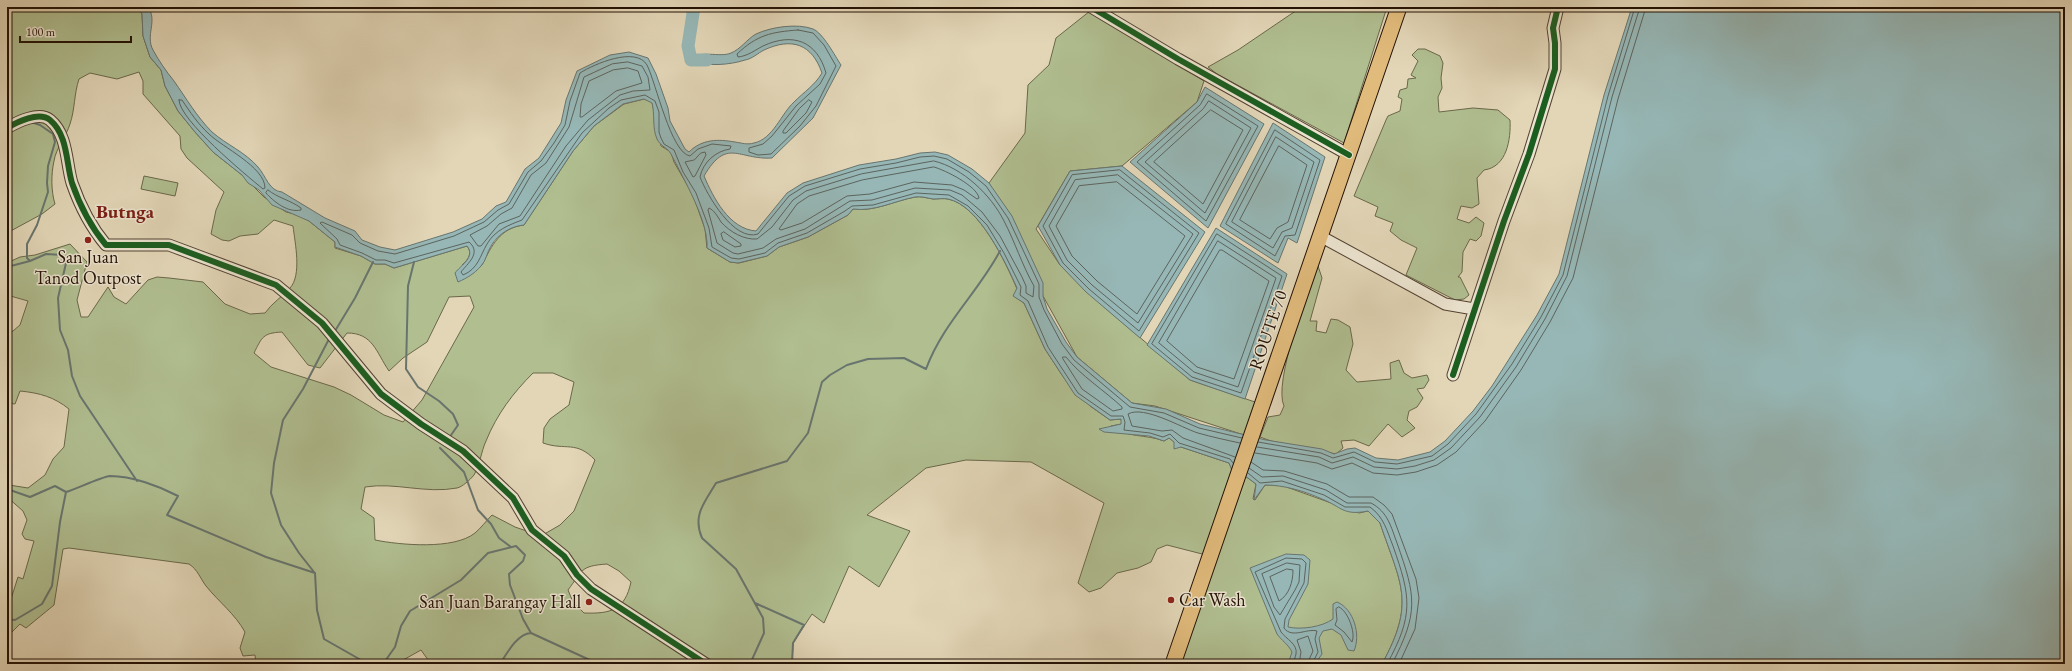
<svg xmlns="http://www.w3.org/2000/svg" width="2072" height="671" font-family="'EB Garamond',serif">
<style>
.green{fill:#b0be90;stroke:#6a684a;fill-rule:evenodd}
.water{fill:#96b7b6;stroke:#68756f}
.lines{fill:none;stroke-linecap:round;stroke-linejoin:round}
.shore{stroke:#5c645e;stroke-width:1}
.stream{stroke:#68756f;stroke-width:2}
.river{stroke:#96b7b6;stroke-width:13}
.minor-casing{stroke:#534232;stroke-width:13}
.highway-casing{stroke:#231105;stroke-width:17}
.minor{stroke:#ece4d0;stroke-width:11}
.highway{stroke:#e1bb7c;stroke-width:15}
.cycleway-casing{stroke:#ece4d0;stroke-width:8}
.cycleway{stroke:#1b5e20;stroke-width:6}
.poi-dot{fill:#8f2418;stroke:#ece4d0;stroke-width:1.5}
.labels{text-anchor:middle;stroke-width:3;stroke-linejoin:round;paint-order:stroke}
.poi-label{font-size:18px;fill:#231105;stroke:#ece4d0}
.street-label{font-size:18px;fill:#231105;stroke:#ece4d0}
.neighbourhood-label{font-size:19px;font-weight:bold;fill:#7a1f14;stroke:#ece4d0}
</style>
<rect width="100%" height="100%" fill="#e2d6b7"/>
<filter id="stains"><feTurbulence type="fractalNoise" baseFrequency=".005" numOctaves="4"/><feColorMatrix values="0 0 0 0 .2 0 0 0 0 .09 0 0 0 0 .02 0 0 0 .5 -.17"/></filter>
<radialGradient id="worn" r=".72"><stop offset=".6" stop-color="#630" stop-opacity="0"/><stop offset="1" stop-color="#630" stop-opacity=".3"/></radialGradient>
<!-- green -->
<path class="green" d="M7,7H138L142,14L143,36L150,57L161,70L165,86L178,111L195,132L213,152L242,175L264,197L286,212L299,215L309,221L335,242V248L361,256L375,264H385L394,268L467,246C473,253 468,260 462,265H482C492,245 500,228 524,225L573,151L594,126L624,104L644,99L652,102L661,146L671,152L674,162L693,195L705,229L707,248L730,262L739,263L767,256L779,247L808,237L848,215L853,209C874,212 894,201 915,197C921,196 927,198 933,199C938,199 944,198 948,199C979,205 1006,263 1017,289L1014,296L1024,303L1045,349L1062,375L1090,406L1110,420L1121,419L1122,424L1111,426C1126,438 1146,434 1164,441L1169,438L1181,447L1229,463L1232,470L1248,478L1256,484L1253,499L1255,500L1265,485H1281L1359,513L1368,511L1380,523C1401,585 1416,602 1382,664H1173L1210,556L1167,545L1157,549L1151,562L1138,568L1117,573L1101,588L1089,592L1078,583L1104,503L1031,462L966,460L926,468L867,515L910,531L879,587L849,566L824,623L812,614L793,643L792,664H431L421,650L396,664H256L255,655L243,656L240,648L245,632C235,614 219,602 206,586C200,578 198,570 189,564L69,548L63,549L54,605L26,628L20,624L7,637V598L11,599L18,577L23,579L34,541L25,539L22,534L27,520L23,511L7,497V487L9,485L28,488L45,475L53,459L64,447L69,409C54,397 40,393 20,391L15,404L7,403V336L20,325L28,301L7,295V263L20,257L35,255L70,244L87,262L77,300L81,317H88L108,287L114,297L126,304L148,280L157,277L169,278L203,282L225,304L250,314L265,313C272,303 282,297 290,288C302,275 295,243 293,226L274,220L258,234L240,236L229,241L222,240L211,234L216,210L224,192L187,158L181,149L180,136L143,94V81L139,72L117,79L90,73L79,79C74,94 75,109 70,124C66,137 56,148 54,161C51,174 51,191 55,204L42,214L7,233ZM470,296L474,307L422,400L403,422L384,415L351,395L334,387L271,367L254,353C262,337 263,333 282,332L308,365L320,368L347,333C373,333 376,352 389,371L403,358L427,342L449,297ZM533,373H553L574,382L569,405L550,419L544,428L543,443C566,451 576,440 595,460L574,511L560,525L541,536L515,527L492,515C486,521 481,528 475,533C454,550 400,545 375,540L374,518L361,509L365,487C395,482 426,494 457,488C462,487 470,480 474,475C480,465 481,452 486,441C497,414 513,393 533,373ZM607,564L619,571L631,582C625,610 611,614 584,613L573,602L568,590C583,570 580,566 607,564Z
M1338,7H1387L1344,143L1217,74L1208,67L1238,50L1297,10H1332Z
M1090,11L1204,81L1197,102L1122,166L1070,171L1036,229L1060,265L1110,312L1190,380L1255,402L1247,436L1155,406L1132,403L1077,357L1043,296L989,183L1025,133L1028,85L1049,65L1056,38Z
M1418,49H1425L1440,56L1443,63L1441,78L1442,88L1438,97L1439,112L1473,108L1498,110L1510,120C1511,139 1507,167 1484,170L1477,178L1479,204L1472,208L1461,206L1457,219L1469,223L1476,217L1484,223L1481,236L1476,241L1470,239L1463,252L1462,272L1458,277H1460L1469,295L1464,299L1455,300L1406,275L1417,248L1401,240L1390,231L1393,223L1375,216L1378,207L1354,196L1386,120L1388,116L1400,111L1402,99L1398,97L1400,90L1407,88L1408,79L1416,78L1411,75L1418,61L1412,55Z
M144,176L178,183L175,196L141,189Z
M1317,263L1322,278L1310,321H1317L1316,331L1326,333L1331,319L1338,320L1350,327L1353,344L1346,370L1357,382L1391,379L1390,363L1399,360L1404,373L1412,378L1427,375L1429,380L1424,388L1417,389L1423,398L1417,407L1409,411L1407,420L1415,428L1402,437L1388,424L1369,446L1354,440L1341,441L1343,448L1336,454L1271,441L1260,437L1268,417L1280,415L1284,406C1273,383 1308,290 1317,263Z"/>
<!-- water -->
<path class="water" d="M138,7H148C158,21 145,35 153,50C159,61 166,71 174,81C186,98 197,117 212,132C227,145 245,152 258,167C266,176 269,191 282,192L325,218L355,231L362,240L380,247L395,250L453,232L482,219L496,206L506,202L525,169L539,158L561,123L566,100L577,71L610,55L629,52L648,58L656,74L668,108L670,121L685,149L689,152C702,139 718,139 735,142C742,143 747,145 754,143C773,139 781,114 794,102C804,92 815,85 822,73C812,44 792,37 764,50C758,53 752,59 745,60C730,65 706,67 691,60C698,49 720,58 731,53C741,49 747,39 756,34C771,27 797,23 813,29C823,33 835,56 841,65L813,118L772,158C738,160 727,137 704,176C713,197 729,229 756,231L787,193L803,183L859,165L896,159L920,153L935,152L948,155L972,169L989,183L1012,216L1043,283V296L1047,309L1066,342L1077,357L1132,403L1166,409L1200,424L1266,440L1322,449L1334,454L1347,449L1355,448L1376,458L1398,460L1430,452L1445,441L1473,411L1492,386L1537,315L1559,274L1604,95L1632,7H2065V664H1382C1416,602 1401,585 1380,523L1368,511C1343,516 1342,507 1322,499C1304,491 1284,485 1265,485L1254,500L1256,484L1248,478L1232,470L1229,463L1181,447L1174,449V442L1169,438L1164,441L1149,436L1104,432L1099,429L1121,424V419L1110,420L1075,395L1045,349L1024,303L1013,296L1017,288C1006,263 979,205 948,199C943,198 938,199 933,199C927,198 921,196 915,197C894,201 874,212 853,209L848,215L808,237L779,247L767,256L738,263L730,262L707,248C709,222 683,178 671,154C668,148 660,146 657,139C652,128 655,114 652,103L644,99L623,104L594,126L573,151L524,225C511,226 498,234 491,246C487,252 486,261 481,266C474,274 467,278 458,282L455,273C461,265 476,257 467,246L394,268L385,264H375L361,256L335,247V242L309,221L272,205L259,190L248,183L242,175L213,152L195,132L178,111L165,86L161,70L150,57L143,36L142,14Z
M1205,87L1264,124L1208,228L1130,162L1197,102Z
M1273,123L1325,157L1297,243L1288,238L1278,263L1220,226Z
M1122,166L1205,232L1140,338L1086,292L1060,265L1038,226L1070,171Z
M1216,228L1287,274L1245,399L1190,380L1147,345Z
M1286,554L1304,555L1310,560L1308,584L1289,620L1288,627C1301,630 1322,627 1333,619V604L1337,602C1354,609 1361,635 1354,651L1348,650L1341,635L1332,629L1323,631L1319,638L1322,654L1315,664H1291L1289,661L1292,652C1288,644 1282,641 1277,634L1250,568Z"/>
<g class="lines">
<!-- shore -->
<path class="shore" d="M798,30L813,33L824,45L836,66L816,106L800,126L771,154L758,155L749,152V148L763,144L772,136L796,106L820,84L826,73C817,41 793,32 763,46C755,50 748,56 738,57L737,54C757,35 771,32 798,30Z
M628,62L642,66L648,77L650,90L633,91L620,95L588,120L566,146L520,216L499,224L481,246H478L470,235L487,226L501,214L512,208L531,175L546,163L569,127L584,77L612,64Z
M628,68L638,71L642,83L616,91L582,117H580L581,104L589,81L613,70Z
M1207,94L1258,126L1206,221L1137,162L1200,105Z
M179,100H182C190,112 198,124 209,134C222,147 265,167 265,188L263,189C246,175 179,120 179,100Z
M809,100L812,102L806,113L786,133H783V131L799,109Z
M1209,101L1251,128L1205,213L1145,162L1203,109Z
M1211,110L1243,130L1203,204L1154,162Z
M1275,130L1320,160L1295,235L1285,236L1275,256L1226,224Z
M1276,137L1314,162L1292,228L1282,232L1273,248L1232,222Z
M1279,146L1307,165L1288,222L1277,228L1270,239L1240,220Z
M701,153L705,152L706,155L695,176L693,177L685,162L694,160Z
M934,161C963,168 991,195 1004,221C1015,242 1022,265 1034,286L1033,297L1026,293V286L1022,277L1000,236L982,212L962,195L950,190L915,188L872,200L850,201L805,229L776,239L763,248L738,254L733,253L717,243L708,210L709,208C714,210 718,217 721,222C730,232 744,240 757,239L772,227L793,200L806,191L861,174Z
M934,167C945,170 977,186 979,198L977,199L964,190L952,185L914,182L870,194L847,196L802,223L781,230L779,229L797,204L809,196L862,180Z
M1120,170L1199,233L1139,331L1089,289L1063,263L1043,226L1072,175Z
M1118,175L1193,234L1138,323L1092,285L1067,260L1049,226L1075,180Z
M1117,182L1185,236L1137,314L1097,281L1072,256L1056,226L1079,186Z
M268,190C278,198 290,200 301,208V210C288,213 274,202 266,193Z
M724,232L741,244V246L735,247L723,240L721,234Z
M1217,234L1282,276L1241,393L1192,377L1152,344Z
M1218,241L1276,278L1238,387L1194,372L1159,343Z
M1220,250H1222L1269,281L1234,379L1197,367L1167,341Z
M1063,357H1066C1080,375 1105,391 1122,407V409L1113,411L1082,389L1063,359Z
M1258,442L1321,453L1333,458L1354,452L1375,462L1397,464L1432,456L1448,444L1476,414L1512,364L1541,317L1563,275L1608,96L1635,7
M1257,447L1319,457L1332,463L1353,457L1374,467L1397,469L1415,466L1434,460L1451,448L1480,417L1516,367L1545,319L1567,276L1612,97L1640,7
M1255,453L1317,463L1332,469L1352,463L1373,473L1397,475L1416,472L1437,465L1456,452L1485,421L1521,370L1550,322L1573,278L1618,99L1646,7
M1235,457L1183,438L1172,430L1162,431L1132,426L1128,414C1144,405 1182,428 1198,433C1212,437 1226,440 1240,443
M1251,462L1263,470L1284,471L1327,484L1349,497H1373L1384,505L1392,514L1416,579L1419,598L1415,629L1399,664
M1233,463L1230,459L1179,443L1170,434L1163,437L1150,433L1124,430L1125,422L1123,416H1111L1078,393L1048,347L1028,301L1020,295L1021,287L1004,253L987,225L968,206L949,195L916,193L873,205L852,206L845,211L807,233L778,243L765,253L739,259L731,258L712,247L709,228L696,193L683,172L674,150L664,144L661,138L659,132V112L655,101L645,95L621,100L609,108L582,133L522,220C509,225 495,230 487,244C480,256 478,269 463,275L461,272C467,264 482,253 469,242L394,263L385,260H376L362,253L340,245L337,239L320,223L322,222L352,235L360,243L378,251L395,254L454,236L484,222L498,210L509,204L528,172L541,161L554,143L565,125L570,101L580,73C594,64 636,46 647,65C656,83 671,153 690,156L698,149L712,144L731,146L730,149C716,151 703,162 700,177C707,195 734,242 758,234L789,196L805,186L860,169L896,163L920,157L934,156L947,159L969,172L986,186L1008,218L1039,284V297L1044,310L1062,344L1074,360L1130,407L1164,413L1199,428L1242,438
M1249,468L1262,477L1283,476L1326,490L1347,503H1371C1388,512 1391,527 1397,543C1416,597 1419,612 1392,664
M1248,473L1260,483L1282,481L1324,495L1345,507H1370C1384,517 1387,531 1393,546C1411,597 1414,615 1387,664
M1287,563L1300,565L1299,582L1295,590L1280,615L1274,607L1262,574Z
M1287,569L1293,570C1293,582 1289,595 1279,601L1270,577Z
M1339,607C1348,611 1356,633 1352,642L1344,632L1335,625L1337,620L1336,609Z
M1294,664C1294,660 1295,658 1296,654C1298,644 1286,639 1281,632L1255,572L1286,558L1302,559L1306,563L1304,583L1285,619L1284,628C1292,639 1307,628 1317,631L1315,639L1318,652L1312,664
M1299,664L1301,652L1297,640L1308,636L1313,651L1307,664"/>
<!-- stream -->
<path class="stream" d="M30,261L27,258V244L37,225L48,192L47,183L48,166L55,142L53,134L40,125L31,122
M414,262L408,286L406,369L418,387L439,401L453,414L458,425L449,438
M7,267L30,261L46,254L63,255L66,263L58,298L60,330L68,350L72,376L80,396L137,481
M335,331L355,298L373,262
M440,448L464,472L478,510L491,524L499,538L511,547
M7,492L10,490L30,497L55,486L66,492
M314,572L299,553L281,525L271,493L274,463L283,420L303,389L329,339
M755,603L804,625L793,643L792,664
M7,619L15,620L42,604L52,586L60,522L66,492C76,489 101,477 110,476C132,476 159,486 178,496L167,515L266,557L315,573L317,610L324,639L368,664
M380,664H383L395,647L401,626L410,611L461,580L488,553L516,546L525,555L523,561L509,574L510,585L523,619L531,633L592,661L612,664
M500,664C507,653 517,634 531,633
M750,664L764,633L763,618L736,569L702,538C692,515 705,502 716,483L787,461L808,433L822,382L830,375L847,365L868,359L904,358L926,369C943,323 977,294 1000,251"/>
<!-- river -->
<path class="river" d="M694,7L688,46L691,60H707"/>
<defs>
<path id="minor" d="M1091,7L1178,59L1349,155
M7,128C17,122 39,111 50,120C68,135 66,163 72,183C80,206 90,226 106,245H169L276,285L322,323L381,394L421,424L463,451L513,498L532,530L564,556L577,575L591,589L706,664
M1320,236L1445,304L1474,309
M1453,375L1504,221L1529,154L1555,69V43L1553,28L1558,7"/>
<path id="highway" d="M1173,664L1399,7"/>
</defs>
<!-- minor casing -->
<use href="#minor" class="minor-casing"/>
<!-- highway casing -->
<use href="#highway" class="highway-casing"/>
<!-- minor -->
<use href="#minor" class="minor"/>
<!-- highway -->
<use href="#highway" class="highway"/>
<defs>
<path id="cycleway" d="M1091,7L1178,59L1349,155
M7,128C17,122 39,111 50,120C68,135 66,163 72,183C80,206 90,226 106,245H169L276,285L322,323L381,394L421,424L463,451L513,498L532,530L564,556L577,575L591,589L706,664
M1453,375L1504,221L1529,154L1555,69V43L1553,28L1558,7"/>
</defs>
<!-- cycleway casing -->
<use href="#cycleway" class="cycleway-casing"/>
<!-- cycleway -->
<use href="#cycleway" class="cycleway"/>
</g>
<!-- markers -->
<g class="poi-dot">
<circle cx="88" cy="240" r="4"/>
<circle cx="1171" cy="600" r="4"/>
<circle cx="589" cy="602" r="4"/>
</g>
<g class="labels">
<!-- poi labels -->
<g class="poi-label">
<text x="88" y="263">San Juan<tspan x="88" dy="21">Tanod Outpost</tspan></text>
<text x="1179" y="606" text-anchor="start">Car Wash</text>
<text x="581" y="608" text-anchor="end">San Juan Barangay Hall</text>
</g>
<!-- street labels -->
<g class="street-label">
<text transform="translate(1268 330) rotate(-71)" y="6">ROUTE 70</text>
</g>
<!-- neighbourhood labels -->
<g class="neighbourhood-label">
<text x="125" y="218">Butnga</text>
</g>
</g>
<!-- margin -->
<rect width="2072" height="671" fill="none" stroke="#e2d6b7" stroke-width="24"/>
<rect x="8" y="8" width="2056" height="655" fill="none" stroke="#231105" stroke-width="2"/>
<rect x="12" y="12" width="2048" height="647" fill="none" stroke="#231105"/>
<!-- scale -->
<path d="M20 36v6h111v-6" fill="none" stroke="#231105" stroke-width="2"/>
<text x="26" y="36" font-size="12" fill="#231105" stroke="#ece4d0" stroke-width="3" paint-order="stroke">100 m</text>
<rect width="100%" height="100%" filter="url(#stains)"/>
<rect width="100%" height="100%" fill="url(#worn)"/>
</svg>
